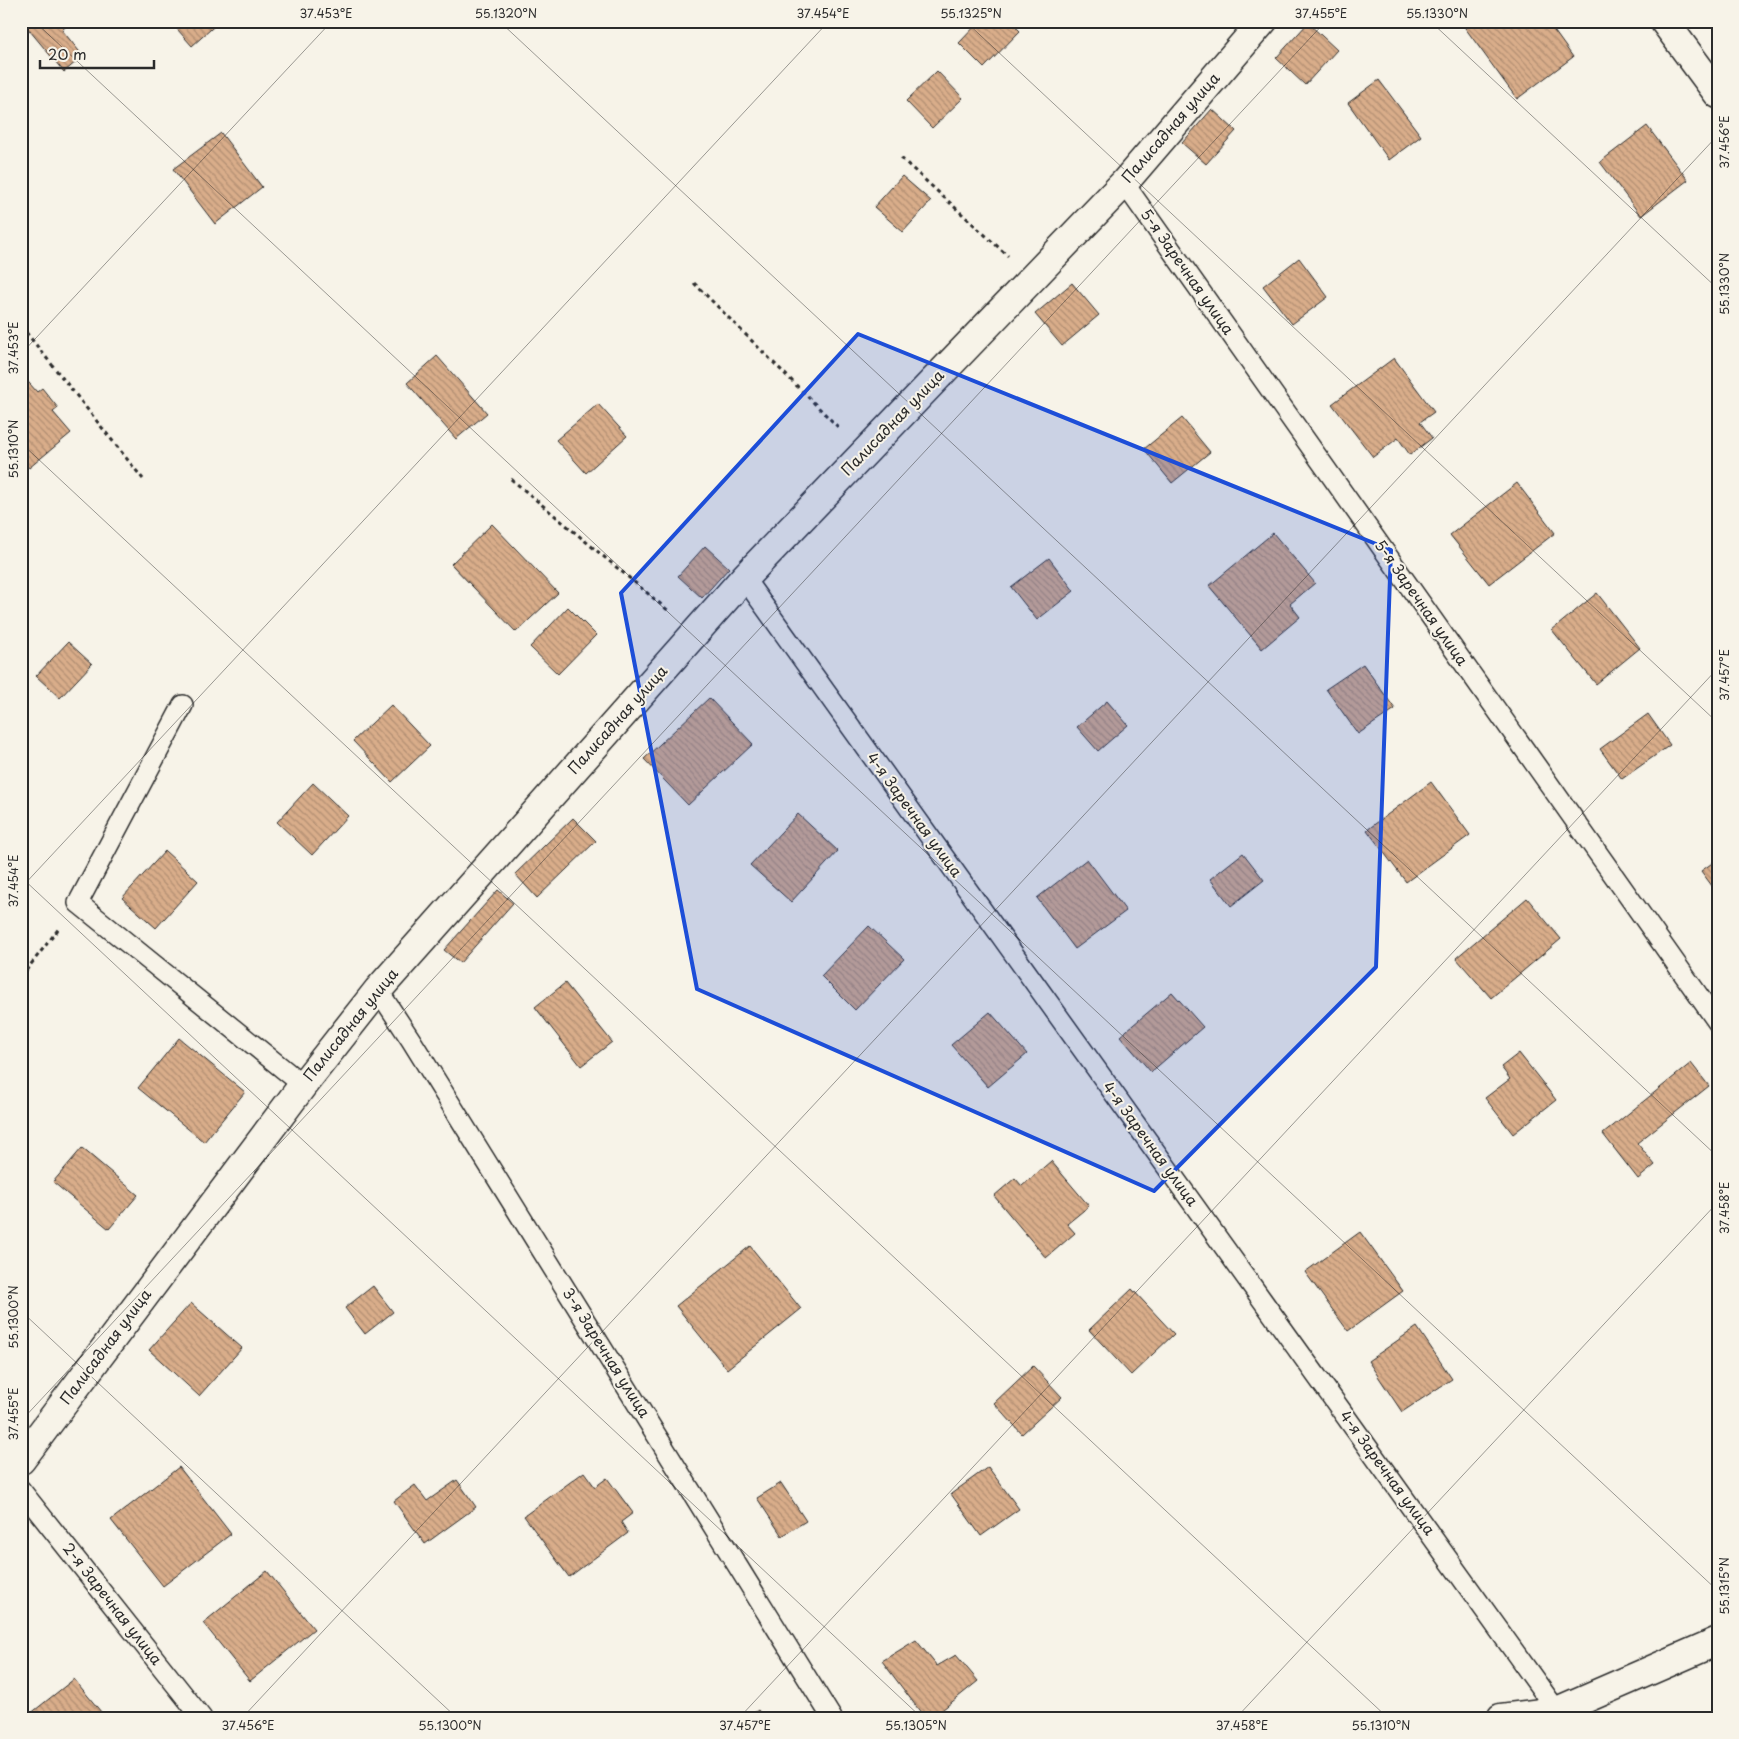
<svg xmlns="http://www.w3.org/2000/svg" width="1739" height="1739" font-family="'Playpen Sans',sans-serif">
<style>
.building{fill:url(#building-back-hatch);stroke:#2b2b2b}
.lines{fill:none;stroke-linecap:round;stroke-linejoin:round}
.service-casing{stroke:#2b2b2b;stroke-width:22}
.minor-casing{stroke:#2b2b2b;stroke-width:31}
.path{stroke:#2b2b2b;stroke-width:3;stroke-dasharray:4 4;stroke-linecap:butt}
.service{stroke:#f7f3e8;stroke-width:19}
.minor{stroke:#f7f3e8;stroke-width:28}
.marked{fill:#1d4ed8;fill-opacity:0.2;stroke:#1d4ed8;stroke-width:4;stroke-linejoin:round}
.ticks{fill:none;stroke:#2b2b2b;stroke-width:1;stroke-opacity:0.45}
.labels{text-anchor:middle;stroke-width:4;stroke-linejoin:round;paint-order:stroke}
.street-label{font-size:15px;fill:#2b2b2b;stroke:#f7f3e8}
.neatline{fill:none;stroke:#2b2b2b;stroke-width:2}
.ticks-label{font-size:12px;text-anchor:middle;fill:#2b2b2b}
</style>
<defs>
<pattern id="building-back-hatch" width="6" height="6" patternUnits="userSpaceOnUse" patternTransform="scale(1.25)"><rect width="6" height="6" fill="#d9ad8a"/><path d="M-1 5l2 2M0 0l6 6M5-1l2 2" fill="none" stroke="#b08d71"/></pattern>
</defs>
<rect width="100%" height="100%" fill="#f7f3e8"/>
<filter id="ink" filterUnits="userSpaceOnUse"><feTurbulence type="fractalNoise" baseFrequency=".02" numOctaves="2"/><feDisplacementMap in="SourceGraphic" scale="10" xChannelSelector="R" yChannelSelector="G"/><feConvolveMatrix kernelMatrix="1 2 1 2 8 2 1 2 1" color-interpolation-filters="sRGB"/></filter>
<g filter="url(#ink)">
<!-- building -->
<path class="building" d="M29,21H72L62,30L83,56L64,72L25,25Z
M170,21H220L192,46Z
M980,21H1010L1020,31L984,68L959,43Z
M1460,21H1547L1573,57L1517,99Z
M1308,23L1337,50L1305,85L1276,58Z
M937,71L963,98L932,128L906,101Z
M1379,80L1421,136L1389,160L1348,103Z
M1212,109L1236,131L1206,164L1182,143Z
M1647,126L1688,180L1641,216L1600,162Z
M221,133L262,187L215,224L173,169Z
M902,176L931,201L903,232L874,207Z
M1299,258L1328,297L1292,324L1263,286Z
M1072,283L1099,315L1062,346L1035,314Z
M437,356L487,413L456,439L407,383Z
M1394,358L1434,412L1420,422L1432,438L1410,455L1398,438L1373,457L1332,404Z
M22,375L37,392L42,388L58,408L53,412L71,433L29,468L21,459Z
M598,404L627,436L586,473L556,440Z
M1182,418L1210,452L1172,483L1144,449Z
M1517,483L1555,533L1489,584L1450,535Z
M492,524L558,593L516,632L451,564Z
M1273,533L1315,583L1290,604L1300,617L1262,649L1209,586Z
M705,546L729,568L702,598L678,576Z
M1049,558L1074,591L1037,620L1011,587Z
M1597,593L1640,648L1596,684L1552,630Z
M568,607L596,635L558,674L530,647Z
M68,642L92,664L60,698L36,676Z
M1363,664L1395,709L1358,734L1326,689Z
M709,698L753,744L688,805L644,759Z
M1107,701L1128,725L1098,751L1077,727Z
M391,705L430,746L392,782L353,741Z
M1648,714L1670,745L1622,779L1600,749Z
M1431,782L1470,835L1406,882L1367,830Z
M313,783L348,816L312,855L277,822Z
M798,814L838,851L791,902L750,865Z
M573,818L596,841L537,898L515,874Z
M165,851L198,881L156,928L122,898Z
M1243,853L1264,880L1231,906L1210,879Z
M1087,859L1126,911L1075,949L1037,898Z
M1718,859V894L1701,871Z
M498,890L513,903L460,963L444,950Z
M1527,898L1561,939L1491,998L1456,958Z
M869,926L904,959L855,1010L821,976Z
M565,983L612,1042L581,1066L535,1007Z
M1172,992L1203,1027L1151,1072L1120,1036Z
M990,1012L1027,1054L988,1087L951,1045Z
M179,1038L245,1092L204,1142L138,1088Z
M1519,1053L1556,1100L1513,1134L1485,1098L1510,1079L1501,1067Z
M1691,1063L1709,1086L1637,1143L1655,1165L1638,1179L1603,1134Z
M82,1148L138,1195L109,1229L53,1182Z
M1051,1161L1089,1206L1067,1224L1075,1233L1046,1258L994,1196L1015,1178L1022,1186Z
M1360,1232L1403,1291L1348,1331L1305,1272Z
M750,1246L801,1309L727,1369L676,1306Z
M373,1286L393,1312L365,1334L345,1308Z
M1132,1289L1174,1334L1131,1375L1089,1330Z
M191,1303L242,1348L199,1396L149,1350Z
M1417,1327L1452,1379L1402,1412L1368,1361Z
M1033,1366L1062,1397L1022,1434L994,1403Z
M179,1467L231,1534L163,1586L111,1520Z
M988,1467L1019,1509L981,1536L951,1494Z
M584,1472L595,1487L607,1478L633,1513L621,1522L628,1533L569,1577L524,1516Z
M457,1480L476,1507L425,1544L394,1501L415,1485L427,1501Z
M781,1483L806,1521L782,1536L757,1498Z
M267,1571L314,1629L250,1681L203,1623Z
M916,1640L937,1666L956,1655L978,1681L932,1718H925L882,1661Z
M74,1679L106,1718H25Z
M758,1710L764,1718H747Z"/>
<g class="lines">
<defs>
<path id="service" d="M1124,183L1718,1023
M744,578L1557,1711
M183,705L78,903L303,1085
M378,990L411,1040L832,1718
M21,1490L202,1718"/>
<path id="minor" d="M1664,21L1718,94
M21,1460L303,1085L378,990L744,578L1124,183L1263,21
M1501,1718L1557,1711L1718,1641"/>
</defs>
<!-- service casing -->
<use href="#service" class="service-casing"/>
<!-- minor casing -->
<use href="#minor" class="minor-casing"/>
<!-- path -->
<path class="path" d="M901,158L1008,256
M694,283L841,430
M21,326L143,479
M511,479L670,612
M21,977L60,927"/>
<!-- service -->
<use href="#service" class="service"/>
<!-- minor -->
<use href="#minor" class="minor"/>
</g>
</g>
<!-- marked area -->
<path class="marked" d="M858,334L1391,550L1376,967L1154,1191L697,989L621,593Z"/>
<!-- ticks -->
<path class="ticks" d="M34,21L1718,1591M499,21L1718,1157M965,21L1718,723M1430,21L1718,289M21,354L332,21M21,443L1388,1718M21,877L922,1718M21,888L829,21M21,1311L457,1718M21,1421L1326,21M242,1718L1718,135M739,1718L1718,668M1236,1718L1718,1202"/>
<g class="labels">
<!-- street labels -->
<g class="street-label">
<text transform="translate(1171 128) rotate(-49)" y="5">Палисадная улица</text>
<text transform="translate(1187 272) rotate(55)" y="5">5-я Заречная улица</text>
<text transform="translate(893 423) rotate(-46)" y="5">Палисадная улица</text>
<text transform="translate(1421 603) rotate(55)" y="5">5-я Заречная улица</text>
<text transform="translate(618 720) rotate(-48)" y="5">Палисадная улица</text>
<text transform="translate(914 815) rotate(54)" y="5">4-я Заречная улица</text>
<text transform="translate(351 1025) rotate(-51)" y="5">Палисадная улица</text>
<text transform="translate(1150 1144) rotate(54)" y="5">4-я Заречная улица</text>
<text transform="translate(106 1347) rotate(-53)" y="5">Палисадная улица</text>
<text transform="translate(606 1353) rotate(58)" y="5">3-я Заречная улица</text>
<text transform="translate(1387 1473) rotate(54)" y="5">4-я Заречная улица</text>
<text transform="translate(112 1604) rotate(52)" y="5">2-я Заречная улица</text>
</g>
</g>
<!-- margin -->
<rect width="1739" height="1739" fill="none" stroke="#f7f3e8" stroke-width="55"/>
<!-- scale -->
<path d="M40 60v8h114v-8" fill="none" stroke="#2b2b2b" stroke-width="2.5"/>
<text x="48" y="60" font-size="15" fill="#2b2b2b" stroke="#f7f3e8" stroke-width="4" paint-order="stroke">20 m</text>
<rect x="28" y="28" width="1684" height="1684" class="neatline"/>
<g class="ticks-label">
<text x="326" y="18">37.453°E</text>
<text x="506" y="18">55.1320°N</text>
<text x="823" y="18">37.454°E</text>
<text x="971" y="18">55.1325°N</text>
<text x="1321" y="18">37.455°E</text>
<text x="1437" y="18">55.1330°N</text>
<text transform="translate(1725 142) rotate(-90)" y="4">37.456°E</text>
<text transform="translate(1725 284) rotate(-90)" y="4">55.1330°N</text>
<text transform="translate(14 348) rotate(-90)" y="4">37.453°E</text>
<text transform="translate(14 449) rotate(-90)" y="4">55.1310°N</text>
<text transform="translate(1725 675) rotate(-90)" y="4">37.457°E</text>
<text transform="translate(14 881) rotate(-90)" y="4">37.454°E</text>
<text transform="translate(1725 1208) rotate(-90)" y="4">37.458°E</text>
<text transform="translate(14 1317) rotate(-90)" y="4">55.1300°N</text>
<text transform="translate(14 1414) rotate(-90)" y="4">37.455°E</text>
<text transform="translate(1725 1586) rotate(-90)" y="4">55.1315°N</text>
<text x="248" y="1730">37.456°E</text>
<text x="450" y="1730">55.1300°N</text>
<text x="745" y="1730">37.457°E</text>
<text x="916" y="1730">55.1305°N</text>
<text x="1242" y="1730">37.458°E</text>
<text x="1381" y="1730">55.1310°N</text>
</g>
</svg>
